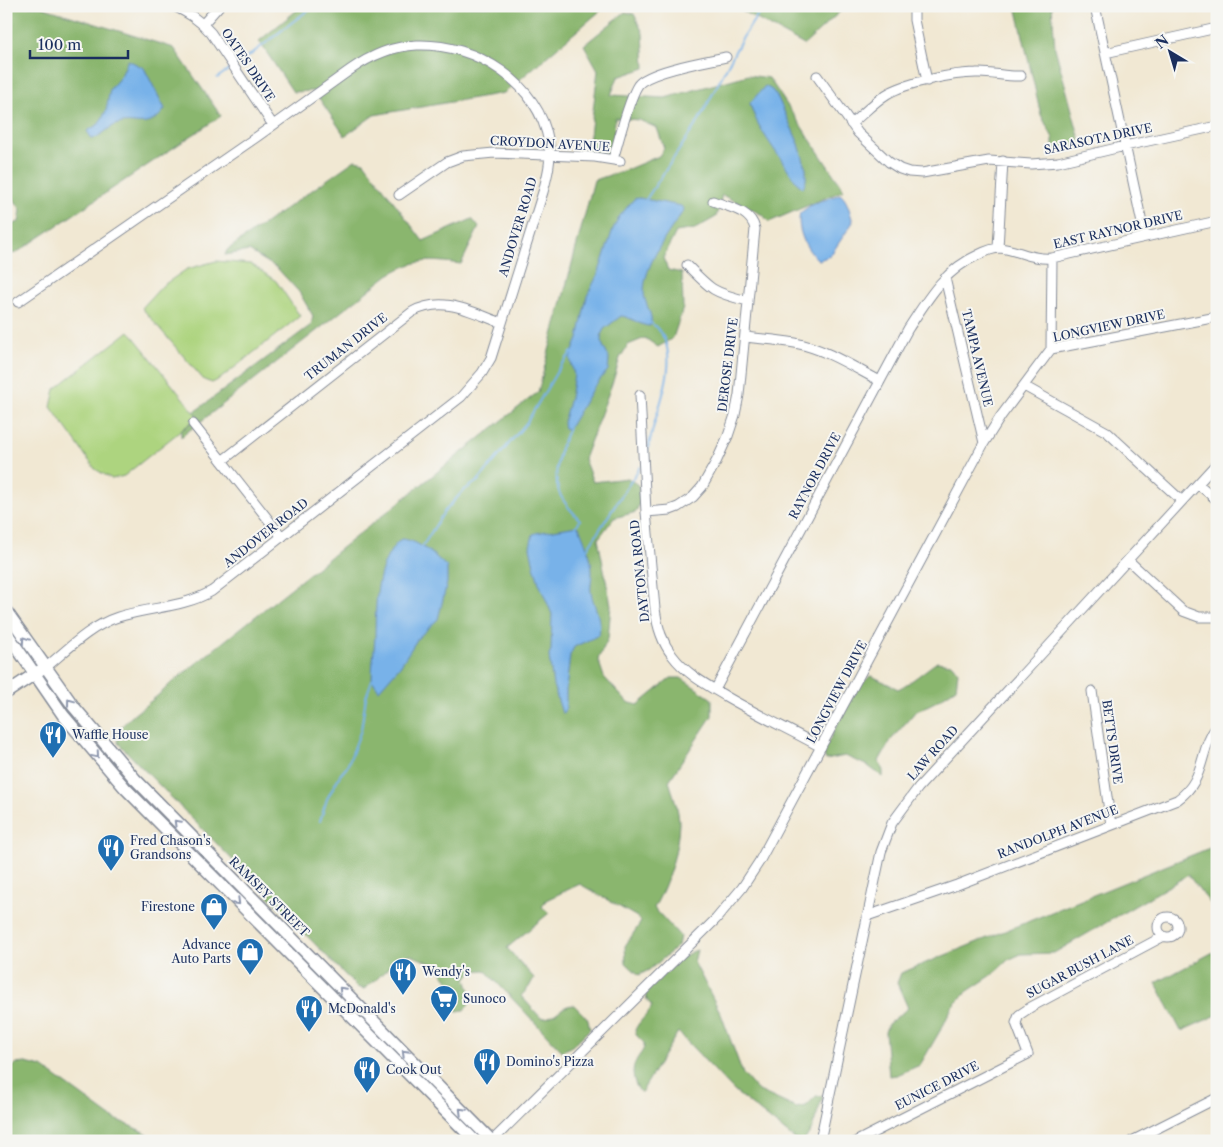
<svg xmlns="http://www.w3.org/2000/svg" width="1223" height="1147" font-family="'Libre Caslon Text',serif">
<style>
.green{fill:#add47f;stroke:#64826e}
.forest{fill:#8ab66e;stroke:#527266}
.water{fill:#78b2e9;stroke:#4a70a4}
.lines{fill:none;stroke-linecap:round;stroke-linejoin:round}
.stream{stroke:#78b2e9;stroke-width:2}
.minor-casing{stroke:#868c98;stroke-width:11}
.major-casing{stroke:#868c98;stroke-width:14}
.minor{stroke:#fff;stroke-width:9}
.major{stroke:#fff;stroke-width:11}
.oneway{stroke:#8d97ae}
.labels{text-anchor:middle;stroke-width:4;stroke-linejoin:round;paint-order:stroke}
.street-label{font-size:12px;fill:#1b2f5e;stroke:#f6f6f2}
.poi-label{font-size:12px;fill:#1b2f5e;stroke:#f6f6f2;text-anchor:start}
</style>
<rect width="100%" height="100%" fill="#f6f6f2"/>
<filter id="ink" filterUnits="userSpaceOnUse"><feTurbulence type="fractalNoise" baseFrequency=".02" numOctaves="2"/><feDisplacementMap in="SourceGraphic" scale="10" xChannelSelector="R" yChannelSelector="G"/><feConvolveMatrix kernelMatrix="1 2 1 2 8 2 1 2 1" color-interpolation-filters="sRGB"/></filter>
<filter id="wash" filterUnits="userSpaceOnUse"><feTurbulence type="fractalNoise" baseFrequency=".0096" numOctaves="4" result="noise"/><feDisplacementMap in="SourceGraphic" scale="20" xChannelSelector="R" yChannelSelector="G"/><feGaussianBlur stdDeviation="1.12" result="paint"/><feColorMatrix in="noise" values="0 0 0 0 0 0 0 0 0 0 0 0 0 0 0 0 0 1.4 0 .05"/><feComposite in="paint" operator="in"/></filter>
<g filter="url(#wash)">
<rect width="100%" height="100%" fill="#f1e8d3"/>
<!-- green -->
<path class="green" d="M216,261L251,264L276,281L300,316L220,379L212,383L204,380L142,308L162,286L187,269Z
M129,331L198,417L124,476L112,479L95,469L51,407L55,389Z"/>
<!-- forest -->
<path class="forest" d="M6,6H38L174,48L221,116L16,253L6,255V227L19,222L21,210L6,187Z
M302,6H606L504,93L374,115L345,136L314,91L293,92L259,41Z
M733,6H846L804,45Z
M1016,6H1052L1055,48L1082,147L1053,156V138L1041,115Z
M625,12L634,14L643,33L645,68L618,77L611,95L665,98L748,75L769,78L844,190L769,222L763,215L722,195L716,217L695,229L676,232L663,258L668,270L682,273L683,308L673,338L658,347L645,338L628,345L620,358L613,381L584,459L593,482L628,478L638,485L640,501L636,512L614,518L598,539L611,605L608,639L598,659L604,677L627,702L638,705L671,678H681L712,699V716L669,781C673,794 679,810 679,823C678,852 668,883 654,908L680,936L678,946L649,970L639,975L626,963L625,946L641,922L637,917L580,884L546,900L542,907L549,913L507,948L534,978L529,987L521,996L541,1018C557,1019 559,1005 574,1005L588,1019L590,1029L571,1047L562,1051L485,970L472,971L466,979L473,999L464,1010L457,1011L444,1003L445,996L449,992V981L435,965L411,955L397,959L377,979L364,989L357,987L118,743L117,732C130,714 153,702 169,685L538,392L594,180L626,170L659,156L664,148L657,128L639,120L615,118L614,136L610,153L588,151L598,70L584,45Z
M355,160L364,162L423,241L472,219L479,227L461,264C428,260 418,258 388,275L181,437V431L198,417L194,412L311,325L313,316L299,292L277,268L249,251L225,255L227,250Z
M937,662L952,664L958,672L956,688L935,702L915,712L891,740L879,761L883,771V777L868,766L845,756L826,760L823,752C833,735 856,681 872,676L898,689C912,682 924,671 937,662Z
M1217,845V912L1188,875L1054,953L1021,954L1008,960L992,975L968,991L952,1007L944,1024L920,1065L897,1075L889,1076L885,1032L888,1024L908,1008L897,983L901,973Z
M697,950L694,962L721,1014L743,1074L757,1090L796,1108L806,1106L816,1096H823L812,1129L804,1141H797L734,1091L678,1032L641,1093C634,1085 630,1071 636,1061C639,1054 645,1051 644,1043L637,1036L635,1030C639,1021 647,1016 652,1006L647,1000L645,993C659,980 679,955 697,950Z
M1217,950V1015L1181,1031L1156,983Z
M26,1063L42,1067L111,1117L148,1134L152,1141H6V1077L15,1064Z"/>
<!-- water -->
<path class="water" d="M128,60L144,68L165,109C147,134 135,117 115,125C107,129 101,136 92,139L87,131L99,124L106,111L110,89L121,76Z
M765,86L772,90L778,98L799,144L806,169V180L803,188L796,182C782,158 756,129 750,103Z
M840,194C848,200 850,213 853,222L830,256L819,260C806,252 796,228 800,213L811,205Z
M639,198L681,206L684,210C670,230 643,266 644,293C644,304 655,316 650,326C640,326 632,317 621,316L604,329L601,335L603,346L609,358L608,370L592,389L569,428L566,429L564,428L563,423L570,398L574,375L570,358L578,339L587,296L599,272L613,229L619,217L634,199Z
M577,526L579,527C585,542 592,557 592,573C592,579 590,586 591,593C594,607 602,619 599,635L574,647L570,655L566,689V708L563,713H562L553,685L549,656L551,650L552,614L539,583L534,566L530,547L533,534L536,533Z
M401,539C419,540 435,556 447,567V583L438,619L418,638L400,666L379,690L372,680C372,666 374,652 375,638C376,604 374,564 401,539Z"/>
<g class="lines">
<!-- stream -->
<path class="stream" d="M235,65C264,48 286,24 315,6
M217,78L231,68
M645,201L699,120L740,42L763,6
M569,428C561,445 552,471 559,492C563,503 572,511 580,520L576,527
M647,452C650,442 652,431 655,421C664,392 682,345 651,323
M420,548L422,547L444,512L463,491L478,481L527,422L559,368L572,352L574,354
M587,549L640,467
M320,821L327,799L340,775L347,767L361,730L366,697L372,680H374"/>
</g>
</g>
<g filter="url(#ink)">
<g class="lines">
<defs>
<path id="minor" d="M174,6C188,13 200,20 211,33L273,125
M914,6V20L927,81
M1095,6L1145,237
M203,24L219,6
M1105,53L1217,28
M817,76L858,133L889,162L900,169L909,172L922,173L989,161L1031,164L1058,162L1125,146L1217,126
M851,124C863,114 874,102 887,94C905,83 954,73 976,73C991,72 1006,77 1021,76
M613,159C619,141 628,100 638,85C648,71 707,61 726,57
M399,195L447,162L463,156L494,153L595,157L620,161
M998,248L1003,161
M687,265C711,290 714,293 748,301
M945,278L984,443
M18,302L258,136L350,70C370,56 393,46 417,45C476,43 539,83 549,143C552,159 547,177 543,192L491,358L482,373L461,397L212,591C183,608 149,607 118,617C90,626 67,650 45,668
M745,337C762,339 779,340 795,343C826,349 853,367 880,381
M1051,349L1052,258
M1024,386L1107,432L1182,501
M640,395L646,512L655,609C657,626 662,642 672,655C686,674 707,685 727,697C758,715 790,730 821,747
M193,424L282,537
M222,461L412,312C444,295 471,312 502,323
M1198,484L1217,500
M646,512L670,510L678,507L693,497L702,487L717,460L728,436L735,415L739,395L755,229C751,210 728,207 713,201
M1128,560L1183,611L1199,617H1217
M715,690L908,329C927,300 944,270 978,255C984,252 992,248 1000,248C1018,250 1033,260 1052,258L1217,221
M1092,691L1111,825
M867,916L957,885L1177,800C1207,779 1198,751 1217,726
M1158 927a10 10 0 1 1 20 0a10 10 0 1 1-20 0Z
M492,1141L716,919L742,888L759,862L984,443L1001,416L1051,349L1217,317
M820,1141L881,852L892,823L918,788L1217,463
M857,1141L1028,1054L1016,1023L1019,1015L1031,1007L1164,936
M1132,1141L1217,1098"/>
<path id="major" d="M6,611L74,707L135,779L492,1141
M6,632L63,715L125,788L475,1141
M6,693L39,671"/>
</defs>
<!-- minor casing -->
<use href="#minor" class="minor-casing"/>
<!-- major casing -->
<use href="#major" class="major-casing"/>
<!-- minor -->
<use href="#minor" class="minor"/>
<!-- major -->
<use href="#major" class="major"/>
</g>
<!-- one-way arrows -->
<defs><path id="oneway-chevron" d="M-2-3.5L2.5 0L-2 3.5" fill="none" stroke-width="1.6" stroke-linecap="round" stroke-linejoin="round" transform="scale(1.25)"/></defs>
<g class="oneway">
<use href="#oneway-chevron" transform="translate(25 640) rotate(-124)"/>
<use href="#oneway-chevron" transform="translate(70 702) rotate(-127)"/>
<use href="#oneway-chevron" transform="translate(96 755) rotate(50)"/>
<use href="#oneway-chevron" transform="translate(177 823) rotate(-135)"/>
<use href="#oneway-chevron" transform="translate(237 902) rotate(45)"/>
<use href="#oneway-chevron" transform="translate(342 990) rotate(-135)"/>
<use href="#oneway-chevron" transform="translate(405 1053) rotate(-135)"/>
<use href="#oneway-chevron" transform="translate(462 1111) rotate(-135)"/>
</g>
</g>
<!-- icons -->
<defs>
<symbol id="restaurant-pin" viewBox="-11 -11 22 30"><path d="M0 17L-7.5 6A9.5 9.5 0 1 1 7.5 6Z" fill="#1f6fb2" stroke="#f6f6f2"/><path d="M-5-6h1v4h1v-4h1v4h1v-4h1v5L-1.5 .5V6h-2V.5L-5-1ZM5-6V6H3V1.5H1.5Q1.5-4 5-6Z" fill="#fff"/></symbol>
<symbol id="shop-pin" viewBox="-11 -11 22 30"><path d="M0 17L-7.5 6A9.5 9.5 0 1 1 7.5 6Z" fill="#1f6fb2" stroke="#f6f6f2"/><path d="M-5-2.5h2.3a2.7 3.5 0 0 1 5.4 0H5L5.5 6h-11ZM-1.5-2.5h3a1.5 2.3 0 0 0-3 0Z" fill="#fff"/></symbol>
<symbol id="supermarket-pin" viewBox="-11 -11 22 30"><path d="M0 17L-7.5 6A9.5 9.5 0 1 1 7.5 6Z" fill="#1f6fb2" stroke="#f6f6f2"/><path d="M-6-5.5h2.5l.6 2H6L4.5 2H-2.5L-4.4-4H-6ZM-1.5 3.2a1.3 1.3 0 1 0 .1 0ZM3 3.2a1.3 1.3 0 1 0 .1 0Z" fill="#fff"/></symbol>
</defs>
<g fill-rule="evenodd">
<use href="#restaurant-pin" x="37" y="719" width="32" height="43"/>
<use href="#restaurant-pin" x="95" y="832" width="32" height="43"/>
<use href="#shop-pin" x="198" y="891" width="32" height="43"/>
<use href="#shop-pin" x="234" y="936" width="32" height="43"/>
<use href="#restaurant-pin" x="387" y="956" width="32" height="43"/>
<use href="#supermarket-pin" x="428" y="983" width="32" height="43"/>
<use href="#restaurant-pin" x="293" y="993" width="32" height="43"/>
<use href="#restaurant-pin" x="471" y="1046" width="32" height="43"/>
<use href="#restaurant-pin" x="351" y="1054" width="32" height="43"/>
</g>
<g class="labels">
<!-- street labels -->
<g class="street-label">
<text transform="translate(248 65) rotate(56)" y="4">OATES DRIVE</text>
<text transform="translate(1098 139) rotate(-12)" y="4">SARASOTA DRIVE</text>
<text transform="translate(550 144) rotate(3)" y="4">CROYDON AVENUE</text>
<text transform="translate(518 227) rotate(-73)" y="4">ANDOVER ROAD</text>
<text transform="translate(1118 230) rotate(-13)" y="4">EAST RAYNOR DRIVE</text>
<text transform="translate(1109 326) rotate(-12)" y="4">LONGVIEW DRIVE</text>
<text transform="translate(346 347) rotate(-38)" y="4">TRUMAN DRIVE</text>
<text transform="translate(977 358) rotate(77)" y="4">TAMPA AVENUE</text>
<text transform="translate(728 365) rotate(-83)" y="4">DEROSE DRIVE</text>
<text transform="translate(815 476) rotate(-62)" y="4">RAYNOR DRIVE</text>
<text transform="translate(266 533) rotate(-38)" y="4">ANDOVER ROAD</text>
<text transform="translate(640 571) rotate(-96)" y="4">DAYTONA ROAD</text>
<text transform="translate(837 692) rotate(-62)" y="4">LONGVIEW DRIVE</text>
<text transform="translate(1112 742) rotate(82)" y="4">BETTS DRIVE</text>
<text transform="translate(933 753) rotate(-48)" y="4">LAW ROAD</text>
<text transform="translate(1058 832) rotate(-21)" y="4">RANDOLPH AVENUE</text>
<text transform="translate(269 897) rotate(45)" y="4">RAMSEY STREET</text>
<text transform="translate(1080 967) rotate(-28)" y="4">SUGAR BUSH LANE</text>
<text transform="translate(937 1086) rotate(-27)" y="4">EUNICE DRIVE</text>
</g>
<!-- poi labels -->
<g class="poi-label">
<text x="72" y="739">Waffle House</text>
<text x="130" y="845">Fred Chason's<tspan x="130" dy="14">Grandsons</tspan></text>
<text x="195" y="911" text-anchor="end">Firestone</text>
<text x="231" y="949" text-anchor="end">Advance<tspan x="231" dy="14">Auto Parts</tspan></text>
<text x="422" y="976">Wendy's</text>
<text x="463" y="1003">Sunoco</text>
<text x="328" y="1013">McDonald's</text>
<text x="506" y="1066">Domino's Pizza</text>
<text x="386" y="1074">Cook Out</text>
</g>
</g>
<!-- margin -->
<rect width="1223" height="1147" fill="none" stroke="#f6f6f2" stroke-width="25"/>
<!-- north arrow -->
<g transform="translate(1170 52) rotate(322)" stroke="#f6f6f2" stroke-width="4" paint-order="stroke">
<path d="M0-4L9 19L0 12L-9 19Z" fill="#1b2f5e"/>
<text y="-8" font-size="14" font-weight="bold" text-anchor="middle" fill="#1b2f5e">N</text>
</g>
<!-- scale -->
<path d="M30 50v8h98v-8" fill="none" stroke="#1b2f5e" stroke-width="2.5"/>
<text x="38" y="50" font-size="15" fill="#1b2f5e" stroke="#f6f6f2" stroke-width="4" paint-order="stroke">100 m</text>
</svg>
